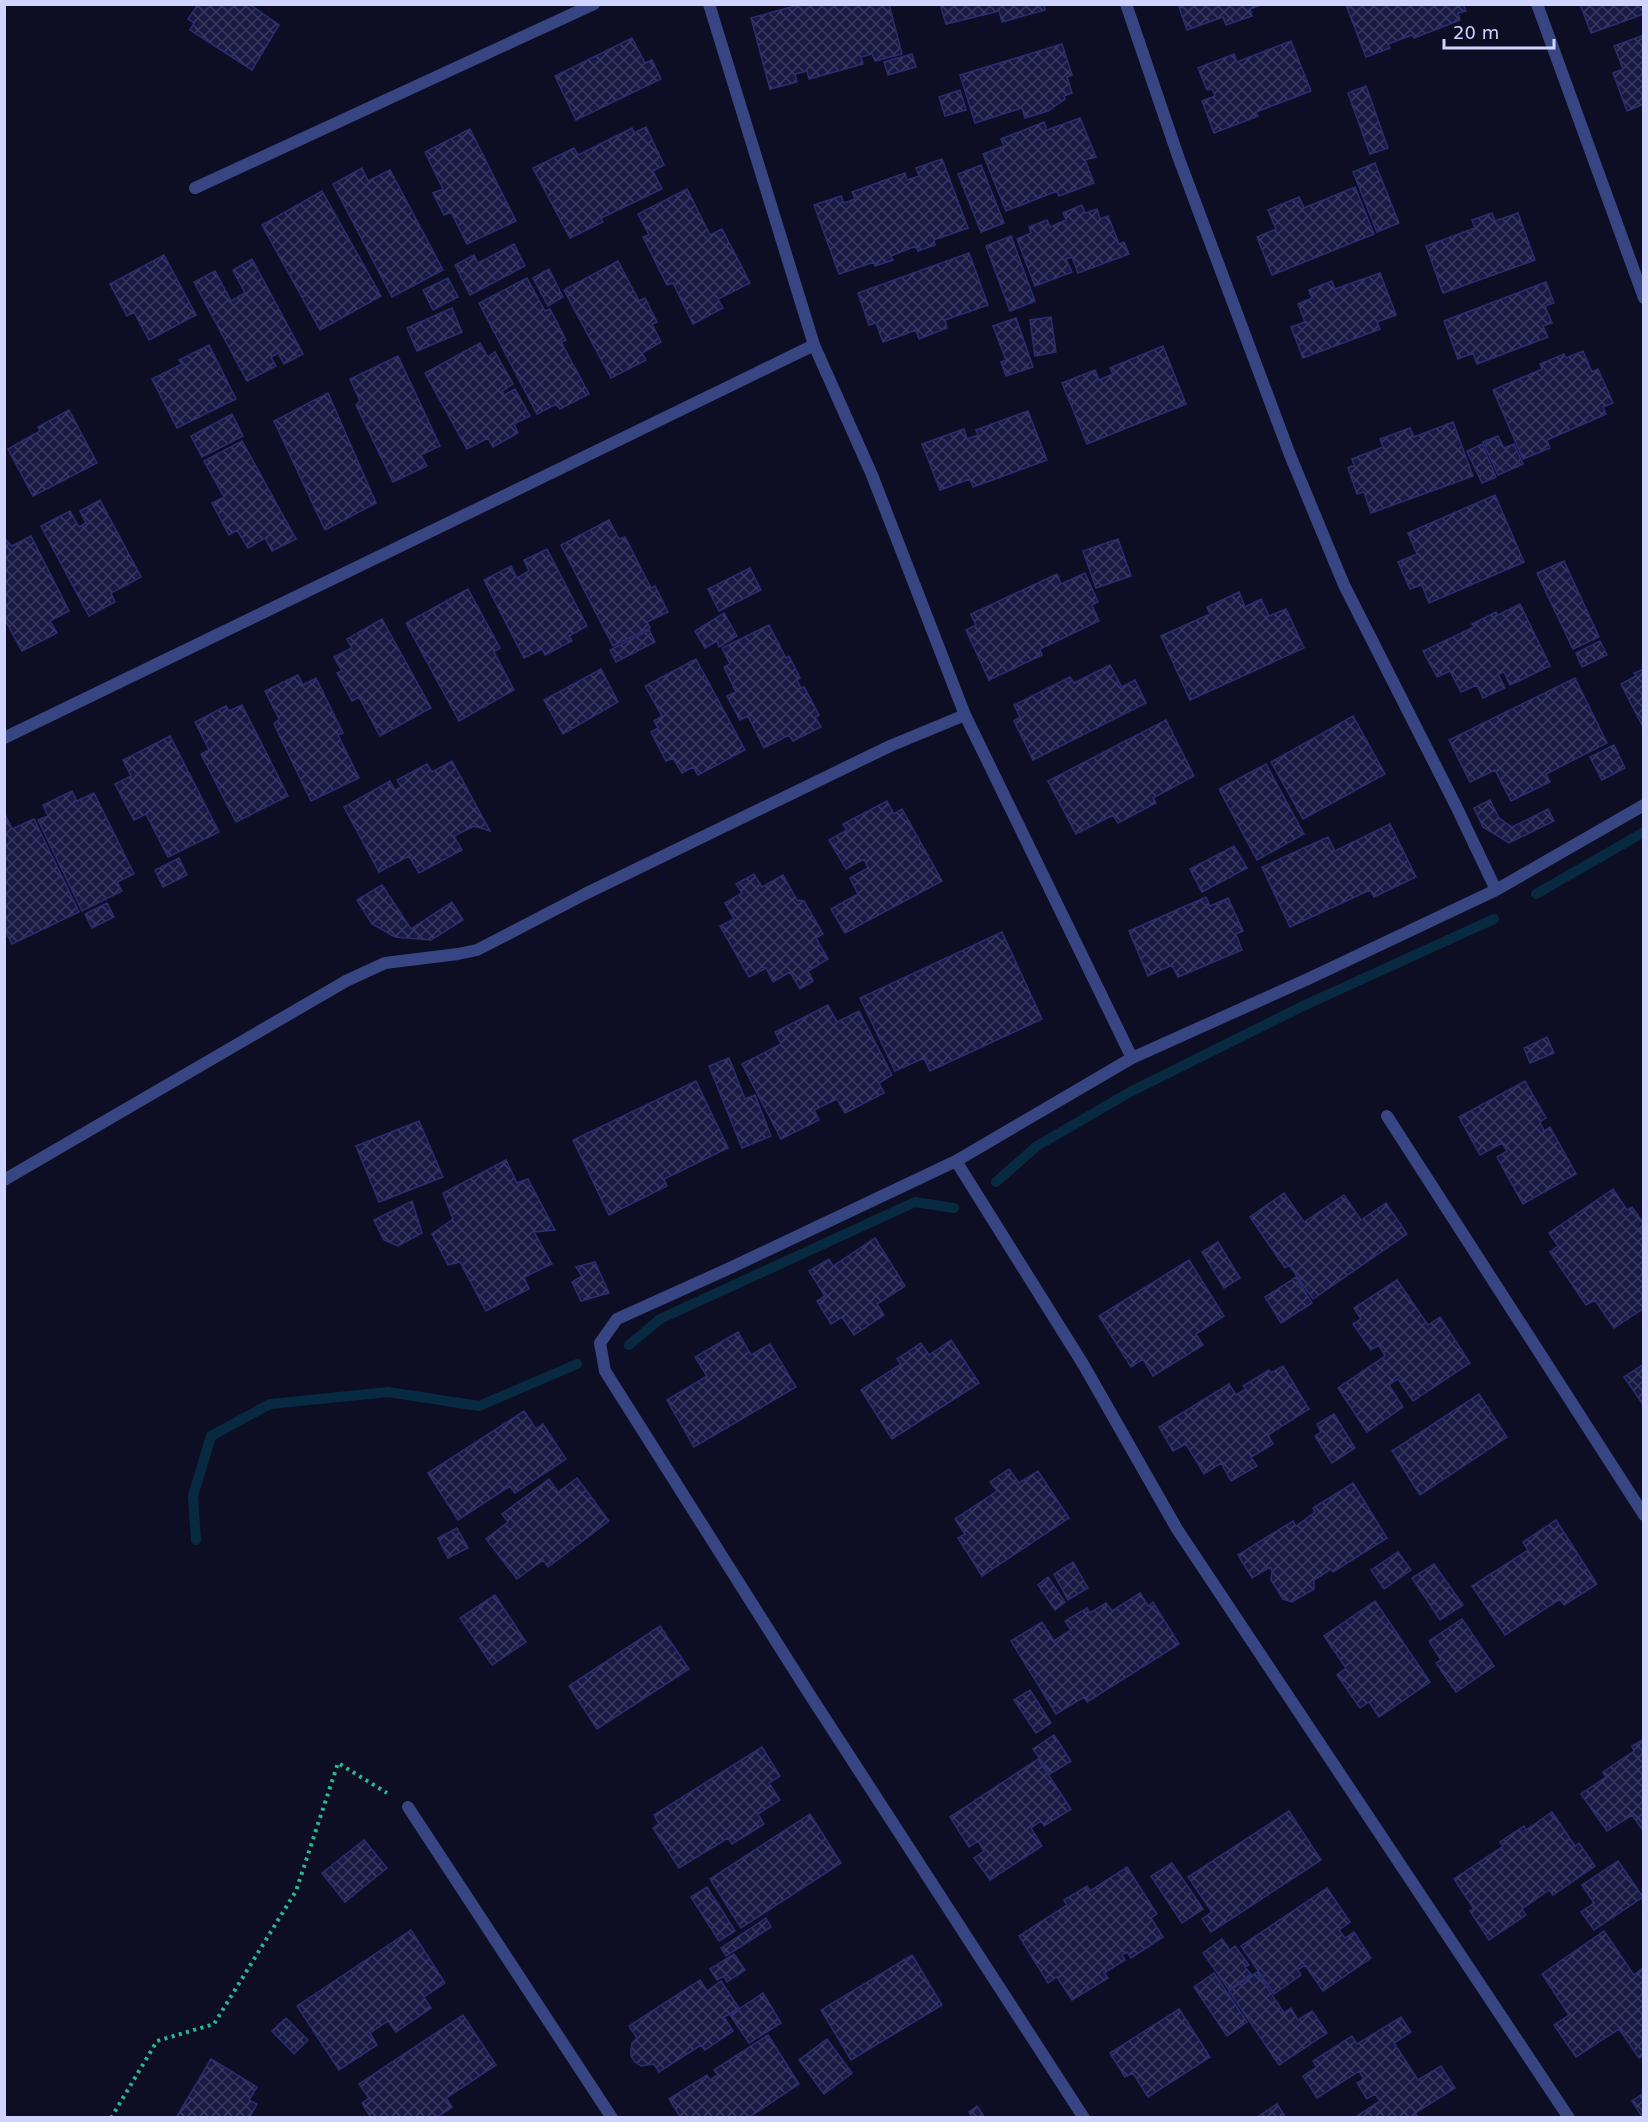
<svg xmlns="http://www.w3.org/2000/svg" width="1648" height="2122" font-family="'DejaVu Sans',sans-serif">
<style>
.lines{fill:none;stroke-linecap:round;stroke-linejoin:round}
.stream{stroke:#082a41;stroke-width:10}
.building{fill:url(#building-cross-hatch);stroke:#2a2d71;stroke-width:1.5}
.path{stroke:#2bb78e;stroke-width:4;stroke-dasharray:3 4.5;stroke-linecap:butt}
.minor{stroke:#374683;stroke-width:12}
</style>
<defs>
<pattern id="building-cross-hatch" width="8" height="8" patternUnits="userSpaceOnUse" patternTransform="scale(1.5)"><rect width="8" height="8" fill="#191a44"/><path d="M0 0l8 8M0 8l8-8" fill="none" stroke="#393a60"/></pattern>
</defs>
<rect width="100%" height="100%" fill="#0d0e23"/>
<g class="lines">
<!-- stream -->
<path class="stream" d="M1536,894L1644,832
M996,1182L1037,1146L1130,1092L1303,1006L1494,919
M629,1345L660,1319L915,1202L954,1208
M196,1540L193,1496L211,1436L270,1404L388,1392L479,1406L577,1364"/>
</g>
<!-- building -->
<path class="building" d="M198,4H249L279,25L252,70L190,30L194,23L188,19Z
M802,4H889L902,54L875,61L872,54L861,57L863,64L809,79L807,71L795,74L797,82L770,89L751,18Z
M940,4H1044L1045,10L1002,22L999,11L946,24Z
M1178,4H1263L1250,9L1252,16L1226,25L1223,17L1187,30Z
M1463,4L1466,11L1458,13L1460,20L1414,38L1412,35L1388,44L1390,48L1366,57L1346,5Z
M1580,4H1644V14L1591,33Z
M1644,35V104L1627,111L1613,73L1623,69L1614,46Z
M632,38L645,63L652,60L661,79L576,120L555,76Z
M1291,41L1311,91L1256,112L1258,116L1214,133L1202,101L1215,96L1212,89L1207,90L1198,68L1234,54L1237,62Z
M1062,44L1072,75L1067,77L1072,93L1064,96L1065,99L1048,111L1025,118L1022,108L975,123L960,75Z
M912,54L916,67L888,75L884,62Z
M1366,86L1388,148L1370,154L1348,93Z
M960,90L966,110L945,116L939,97Z
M1080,118L1096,157L1085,160L1094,183L1059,196L1057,191L1006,211L983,154L1004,146L1001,139L1044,122L1047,130Z
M646,127L664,165L653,171L662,189L601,218L603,222L570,238L533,168L574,148L578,155L632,128L634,133Z
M470,129L516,221L467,244L451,212L444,215L433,193L443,189L425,152Z
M942,159L968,228L934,240L935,245L918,251L916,246L891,256L893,260L875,266L874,262L839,274L814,205L841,196L844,203L855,199L852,192L905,173L907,180L919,176L916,168Z
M1375,163L1399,223L1377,232L1353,172Z
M981,165L1004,223L981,232L958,174Z
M362,168L368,181L390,170L443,270L392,297L333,184Z
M1355,187L1374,234L1272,275L1257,237L1276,229L1268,210L1299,197L1304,208Z
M687,189L710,235L722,229L750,283L718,299L723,308L693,324L673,283L667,285L643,237L649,235L638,214Z
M322,191L381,296L320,330L262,225Z
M1082,205L1085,213L1097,209L1100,219L1108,216L1119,244L1124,242L1129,254L1078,273L1072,257L1066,259L1072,272L1035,286L1017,239L1031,233L1029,227L1047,220L1050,227L1066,220L1063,213Z
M1492,213L1495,221L1518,213L1535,260L1443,293L1426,246L1475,228L1472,220Z
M1011,236L1035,301L1010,311L986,246Z
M514,244L525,266L470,295L455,265L474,255L478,263Z
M969,253L988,305L945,320L947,328L919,339L916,330L883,342L876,323L869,325L858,293Z
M164,255L196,315L149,340L134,312L127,316L110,284Z
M252,259L303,354L284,364L278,353L271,357L276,366L247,381L194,282L215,271L231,301L245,293L233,270Z
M618,261L639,301L645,298L657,322L652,324L661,342L642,353L646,360L611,378L564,290Z
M549,269L563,297L548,306L533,278Z
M1380,273L1396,315L1377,322L1380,329L1303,358L1291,327L1305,322L1298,304L1312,298L1309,290L1332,281L1335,289Z
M448,278L458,297L433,310L423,290Z
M527,278L545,311L550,309L566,340L561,342L589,394L560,409L556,404L537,414L479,303Z
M1546,282L1554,303L1545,306L1552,323L1543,326L1548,337L1477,364L1473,353L1458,359L1444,321Z
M452,308L462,332L417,351L407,328Z
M1051,317L1056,352L1035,356L1030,320Z
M1016,318L1033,367L1006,376L1001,362L1006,360L993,326Z
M480,343L488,357L495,352L513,384L502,391L504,395L515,389L530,416L514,424L518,433L493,447L488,438L467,449L425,373Z
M209,345L236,399L177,428L152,379L182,364L179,360Z
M1163,346L1186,404L1087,444L1062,383L1095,370L1099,380L1113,374L1110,368Z
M1583,351L1592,372L1598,369L1613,403L1603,407L1606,414L1547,440L1550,448L1523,459L1493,390L1542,369L1540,364L1564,354L1566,358Z
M398,356L440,446L421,455L427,466L393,482L356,405L360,401L350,379Z
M328,393L376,503L325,530L274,421Z
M69,410L97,463L33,496L8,449L40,431L38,427Z
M1028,411L1047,460L973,487L970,479L940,490L922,444L964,429L967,439L978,435L976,430Z
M232,414L243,436L202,457L191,436Z
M1453,422L1473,476L1371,513L1364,492L1357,494L1348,468L1354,465L1352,459L1383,447L1380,439L1410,428L1414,437Z
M1498,436L1504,448L1514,444L1523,464L1498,475L1483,442Z
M242,441L296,539L272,551L265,538L248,548L237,530L229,535L212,503L224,497L204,461Z
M1482,444L1496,477L1482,483L1467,451Z
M1495,495L1524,562L1429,603L1422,585L1410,589L1398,562L1417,554L1408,533Z
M100,500L141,577L111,593L115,602L89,616L41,526L70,511L79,527L86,523L80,511Z
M609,520L619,539L625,537L651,588L655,586L668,612L647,622L650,628L613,646L561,545Z
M31,536L69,611L50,621L57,633L22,651L4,618V538L12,546Z
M1118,539L1131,576L1096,588L1083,551Z
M547,549L587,626L569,636L572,641L545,655L542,649L524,658L484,580L511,566L517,578L529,571L524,560Z
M1564,561L1599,637L1573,649L1537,573Z
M750,568L761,590L719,611L708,589Z
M1085,573L1098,602L1092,605L1099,621L1040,649L1042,655L989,680L966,630L976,625L971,614L1057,574L1061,584Z
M468,589L500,648L494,652L514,690L459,721L406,623Z
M1239,592L1245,607L1261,599L1269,616L1286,609L1304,648L1190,700L1161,636L1210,614L1207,607Z
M1520,604L1550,666L1510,685L1504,672L1498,674L1505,688L1483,698L1477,685L1461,692L1450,671L1437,677L1423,651L1474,627L1472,624L1496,612L1498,615Z
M724,613L737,636L719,647L717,641L705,648L695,631Z
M382,619L431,708L380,736L359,697L352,701L337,673L342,671L334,657L352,648L347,639Z
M769,625L786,658L789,656L800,678L797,680L801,688L804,687L819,715L815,717L821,727L793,741L789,735L764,748L748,716L740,720L727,696L736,692L724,667L730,664L722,648Z
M649,630L655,642L616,662L610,650Z
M1600,641L1607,655L1582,667L1576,653Z
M696,659L745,750L698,775L693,767L682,773L673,758L666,761L651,732L658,728L654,721L662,716L645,686Z
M1110,665L1122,687L1135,680L1146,703L1033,760L1014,721L1020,717L1014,705L1070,677L1074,683Z
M601,669L618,702L563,734L544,700Z
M1644,669V729L1621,684L1636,676L1634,673Z
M298,675L303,685L316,678L343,733L338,735L359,778L311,801L274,724L279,719L265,691Z
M1575,678L1607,743L1546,774L1550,782L1511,801L1495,770L1470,782L1449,740Z
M242,705L288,796L236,822L201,754L209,750L195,722L226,706L229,711Z
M1353,716L1385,774L1303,819L1271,762Z
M1166,720L1194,776L1153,798L1156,803L1118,823L1113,815L1076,834L1048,781Z
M170,736L219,832L168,857L146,814L134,820L115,784L131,776L123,760Z
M1614,745L1625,768L1602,780L1590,757Z
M452,761L490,831L474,826L454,836L462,850L419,873L409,856L379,872L344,807L390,781L395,790L401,787L397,780L427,764L432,772Z
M1266,764L1304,834L1257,860L1219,789Z
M72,791L77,801L94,793L134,874L117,882L122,891L82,911L38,820L48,816L43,805Z
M1490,800L1499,818L1512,827L1548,809L1554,821L1509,843L1483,827L1474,808Z
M887,801L894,814L902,809L942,881L845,933L831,909L858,894L850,878L868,868L864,859L846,869L829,840L847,830L843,824Z
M5,814L12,829L34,819L79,912L12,944L4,928Z
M1390,824L1416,877L1374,897L1370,890L1290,927L1262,867L1328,837L1335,851Z
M1234,846L1247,868L1202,892L1190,869Z
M179,858L187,875L163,887L155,870Z
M754,874L762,887L783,875L797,900L804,901L823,934L816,938L828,959L808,971L813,981L800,989L790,972L773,982L766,968L749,977L720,926L734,919L725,903L742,893L736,884Z
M382,885L411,929L452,902L463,920L431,940L395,937L372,924L357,900Z
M1206,897L1210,906L1228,898L1243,931L1236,934L1242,950L1178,977L1172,965L1148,976L1129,931Z
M107,903L114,917L92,928L85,914Z
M1002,932L1042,1019L930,1071L924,1058L895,1071L860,998Z
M828,1005L837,1022L859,1011L892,1075L879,1083L884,1093L845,1113L837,1099L814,1110L819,1120L781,1139L742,1064L781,1044L775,1032Z
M1547,1037L1554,1053L1530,1063L1524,1048Z
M729,1058L745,1099L755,1095L771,1136L742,1148L709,1066Z
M696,1081L728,1148L664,1179L667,1186L609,1215L573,1140Z
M1525,1081L1546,1118L1540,1122L1544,1131L1550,1127L1576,1174L1523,1204L1497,1157L1507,1151L1502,1143L1480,1155L1459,1117Z
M419,1121L443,1177L379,1202L356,1146Z
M506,1160L517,1183L528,1179L555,1230L534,1232L552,1264L524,1277L529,1289L486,1311L460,1262L448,1265L432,1234L453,1219L443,1193Z
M1613,1189L1627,1210L1632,1207L1644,1224V1227L1640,1230L1644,1235V1308L1614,1328L1595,1300L1586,1305L1550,1252L1558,1246L1549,1233Z
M1284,1193L1304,1222L1344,1195L1361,1220L1386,1203L1407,1234L1313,1299L1289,1265L1285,1268L1250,1217Z
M412,1201L422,1233L398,1246L384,1240L374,1220Z
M875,1238L905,1286L877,1304L884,1315L854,1335L842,1317L831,1324L817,1301L825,1296L809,1271L829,1259L833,1266Z
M1218,1242L1240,1278L1224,1288L1202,1252Z
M1189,1260L1224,1316L1196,1334L1203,1345L1153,1376L1143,1359L1131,1367L1099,1316Z
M595,1262L609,1293L581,1301L572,1282L582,1276L576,1267Z
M1296,1277L1312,1303L1281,1323L1265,1297Z
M1397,1280L1428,1325L1440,1317L1470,1363L1413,1401L1398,1379L1389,1385L1403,1407L1367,1432L1338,1388L1385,1356L1379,1345L1371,1350L1353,1324L1361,1319L1354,1308Z
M738,1332L751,1355L770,1344L796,1387L694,1447L667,1400L707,1376L695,1357Z
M951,1340L979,1383L892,1439L861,1390L901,1364L897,1359L921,1343L929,1355Z
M1644,1364V1402L1642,1403L1624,1377Z
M1283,1366L1309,1409L1268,1435L1273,1444L1251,1457L1257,1466L1231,1481L1221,1463L1204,1474L1186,1444L1173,1451L1159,1427L1229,1384L1236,1395L1246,1389L1243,1386L1269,1370L1271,1373Z
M1479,1394L1507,1437L1420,1495L1392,1451Z
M524,1411L536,1429L543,1424L566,1459L515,1493L510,1486L458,1520L428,1473Z
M1334,1414L1355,1448L1332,1463L1315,1436L1321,1432L1317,1424Z
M1009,1469L1019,1483L1038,1471L1069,1518L982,1576L958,1538L965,1534L955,1519L997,1491L990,1482Z
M577,1478L609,1521L548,1567L543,1560L517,1579L486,1539L508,1522L502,1514L549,1479L558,1492Z
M1353,1483L1387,1538L1333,1572L1331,1569L1314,1580V1589L1292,1602L1283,1599L1271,1580L1272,1571L1270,1567L1252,1578L1238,1555L1293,1521L1296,1526L1315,1512L1313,1508Z
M1556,1520L1597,1584L1564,1605L1560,1599L1505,1635L1472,1586L1528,1550L1523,1542Z
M457,1528L468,1548L448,1558L438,1538Z
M1398,1552L1411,1570L1384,1589L1371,1570Z
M1073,1562L1088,1588L1068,1600L1054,1574Z
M1434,1564L1463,1605L1440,1620L1412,1578Z
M1048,1577L1065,1602L1055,1610L1038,1585Z
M1140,1593L1148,1606L1153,1602L1179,1644L1087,1702L1084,1697L1056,1714L1011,1641L1042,1622L1054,1641L1071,1630L1065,1621L1087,1608L1090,1613L1106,1603L1112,1611Z
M495,1595L526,1642L492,1665L460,1618Z
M1375,1601L1430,1682L1379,1717L1369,1702L1360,1708L1337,1675L1346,1668L1324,1636Z
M1462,1619L1494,1666L1456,1692L1436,1663L1441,1660L1429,1641Z
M660,1626L689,1669L597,1729L569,1686Z
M1030,1690L1051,1723L1036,1733L1014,1700Z
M1054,1735L1071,1761L1050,1774L1033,1749Z
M1644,1739V1832L1632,1815L1607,1831L1581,1794L1606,1777L1603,1772L1634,1751L1632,1746Z
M762,1747L780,1776L769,1783L780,1800L758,1814L764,1824L732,1844L728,1838L679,1868L653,1828L659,1824L654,1815Z
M1038,1759L1071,1809L1044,1826L1041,1821L1031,1828L1042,1846L990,1880L974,1858L984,1851L978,1841L969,1847L950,1817Z
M1289,1811L1321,1860L1211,1932L1202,1919L1212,1912L1188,1877Z
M1552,1812L1575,1846L1579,1843L1595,1866L1553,1895L1549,1890L1522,1909L1526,1915L1489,1940L1470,1911L1474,1909L1454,1879L1503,1846L1500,1842L1524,1826L1526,1830Z
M810,1814L841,1863L741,1928L710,1879Z
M364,1840L387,1868L345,1902L322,1873Z
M1618,1861L1643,1897L1594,1930L1581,1912L1594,1903L1582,1885Z
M1172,1863L1203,1909L1182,1923L1151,1876Z
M1127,1867L1157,1914L1151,1918L1163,1937L1131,1958L1127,1952L1122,1955L1125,1960L1104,1973L1108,1978L1072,2000L1057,1977L1048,1983L1019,1936L1067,1905L1064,1900L1087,1886L1090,1891Z
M707,1887L735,1931L719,1941L691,1897Z
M1327,1888L1350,1922L1339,1930L1345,1938L1354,1932L1371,1958L1323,1991L1305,1965L1298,1970L1301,1975L1274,1994L1241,1946Z
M766,1918L771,1927L726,1956L721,1948Z
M411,1930L445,1983L424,1997L431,2008L396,2032L388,2021L370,2033L377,2045L339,2070L297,2006Z
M1604,1931L1634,1975L1643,1968L1644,1970V2055L1639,2058L1619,2029L1576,2057L1554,2025L1569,2015L1542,1974Z
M1222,1939L1230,1950L1235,1946L1249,1965L1245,1967L1251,1974L1229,1990L1203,1953Z
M734,1954L745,1970L727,1982L724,1976L717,1980L710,1969Z
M912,1955L942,2005L851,2060L821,2010Z
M1257,1972L1284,2013L1291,2008L1298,2020L1312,2011L1327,2033L1279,2065L1229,1991Z
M1214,1973L1247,2022L1227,2036L1194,1987Z
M700,1980L707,1991L721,1981L739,2008L724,2017L733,2031L705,2050L701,2045L659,2072L654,2064L641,2066L635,2062L631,2056V2049L632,2043L637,2038L629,2026Z
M763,1993L781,2023L749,2043L730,2015Z
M1179,2009L1210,2057L1148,2097L1133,2073L1125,2077L1110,2053Z
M463,2015L496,2065L446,2098L452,2107L436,2118H371L362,2103L369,2098L359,2084Z
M1401,2017L1411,2032L1394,2043L1418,2080L1441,2066L1455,2088L1415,2113L1418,2118H1354L1380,2101L1375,2094L1367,2099L1357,2083L1364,2079L1359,2071L1317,2098L1303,2076L1317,2067L1313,2061L1352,2036L1357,2044Z
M286,2018L308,2040L294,2054L272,2031Z
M768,2035L799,2084L748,2118H681L669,2099L707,2075L710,2080L718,2075L714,2070Z
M827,2039L852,2073L824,2094L799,2060Z
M211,2059L257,2087L249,2100L257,2104L249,2118H176Z
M1644,2093V2118H1643L1632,2101Z
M1277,2104L1286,2118H1256Z
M977,2106L985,2118H973L969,2112Z"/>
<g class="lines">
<!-- path -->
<path class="path" d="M111,2118L157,2041L214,2024L296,1891L338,1763L387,1793"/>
<!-- minor -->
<path class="minor" d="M709,4L814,345L872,475L965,715L1132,1058
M1126,4L1179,159L1290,455L1344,585L1456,806L1496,890
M1537,4L1644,298
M195,188L594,4
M4,738C275,609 544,476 814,345
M1387,1116L1644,1515
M956,1161L1083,1364L1177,1529L1569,2118
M4,1180L346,981L385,963L458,954L477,950L585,894L890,746L965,715
M408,1807L612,2118
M1084,2118L808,1692L605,1371L600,1343L617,1319L730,1268L956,1161L1132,1058L1310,978L1496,890L1644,805"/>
</g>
<!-- border -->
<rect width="1648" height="2122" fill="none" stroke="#cfd5ff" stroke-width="12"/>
<!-- scale -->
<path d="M1444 39v9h110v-9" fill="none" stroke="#cfd5ff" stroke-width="3"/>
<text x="1453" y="39" font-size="18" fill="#cfd5ff" stroke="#0d0e23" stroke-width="4.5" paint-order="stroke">20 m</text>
</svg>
